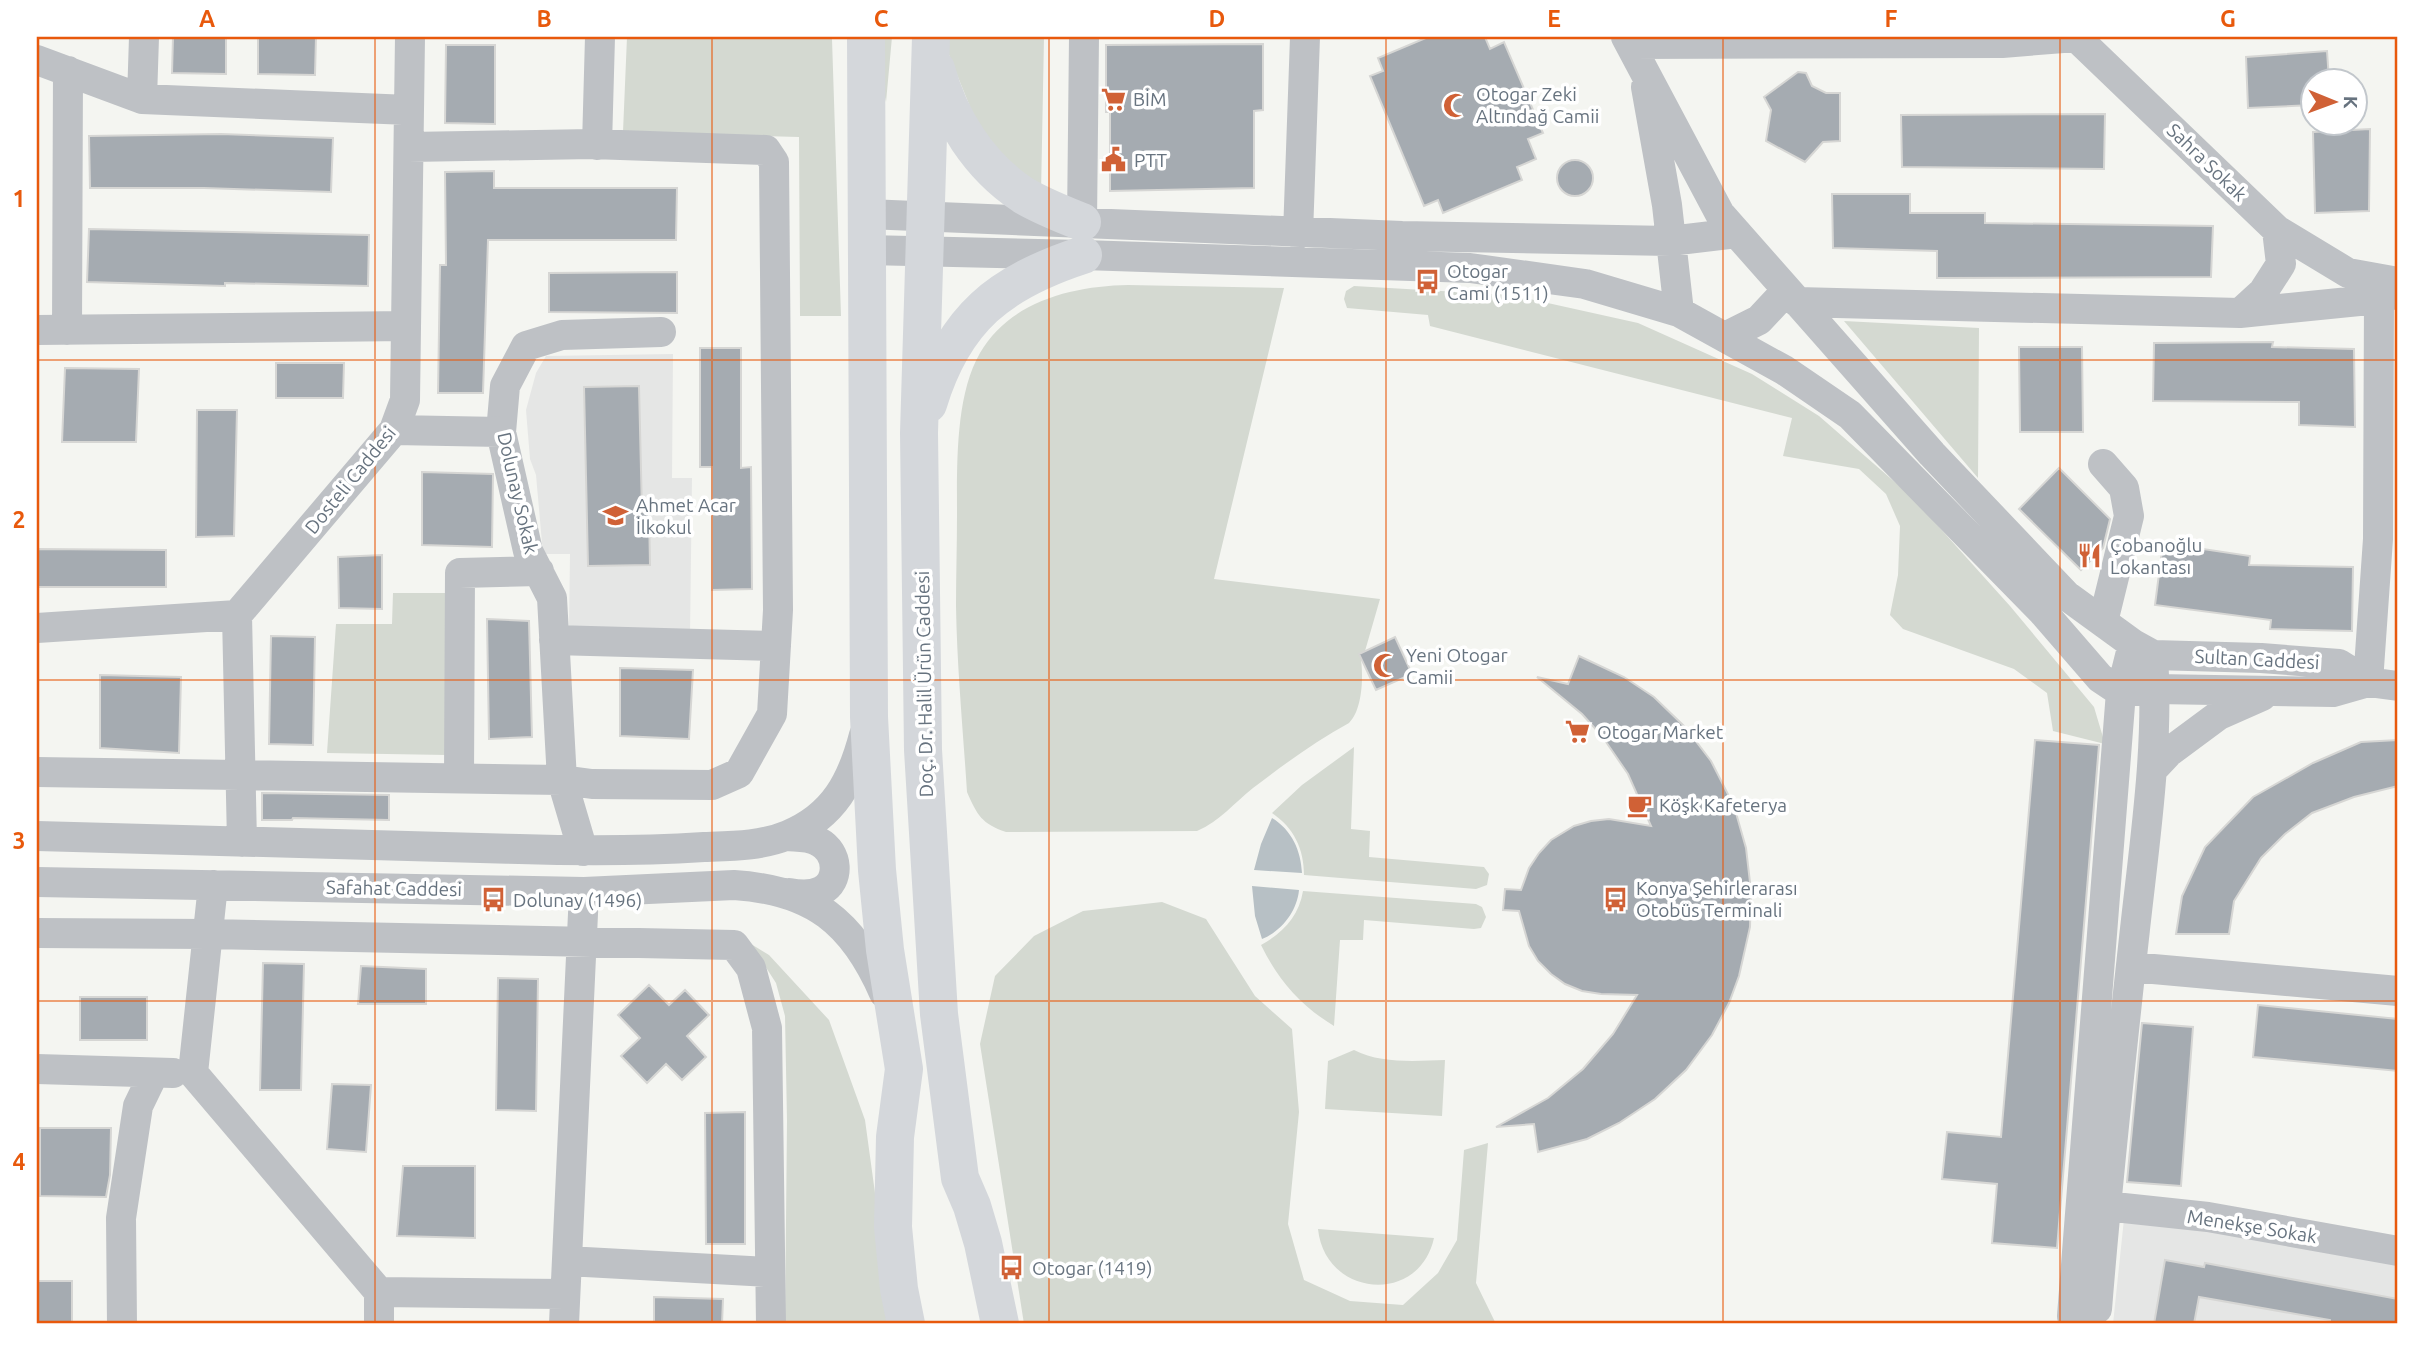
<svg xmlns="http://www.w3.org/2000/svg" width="2435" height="1361" font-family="Ubuntu,sans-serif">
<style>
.built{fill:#e5e6e5}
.green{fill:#d4d9d1}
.water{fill:#b7c0c5}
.building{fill:#a5abb1;stroke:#d6d6d4;stroke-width:2}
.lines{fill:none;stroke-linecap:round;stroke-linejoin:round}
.minor{stroke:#bec1c5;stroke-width:30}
.major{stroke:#d4d7db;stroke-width:38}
.grid{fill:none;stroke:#e8590c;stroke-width:2;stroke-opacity:0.55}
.labels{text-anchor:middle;stroke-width:7;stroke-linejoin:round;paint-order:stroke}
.poi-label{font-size:19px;fill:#67737f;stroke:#fff;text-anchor:start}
.street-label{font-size:19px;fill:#67737f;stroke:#fff}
.neatline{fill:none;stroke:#e8590c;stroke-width:2.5}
.grid-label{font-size:23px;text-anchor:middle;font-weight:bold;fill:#e8590c}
</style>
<rect width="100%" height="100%" fill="#f4f5f1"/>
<!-- built -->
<path class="built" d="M673,354L672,478H692L690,635L569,631L570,554H543L536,475L530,459L526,410L536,373L546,356Z
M2124,1219L2175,1222L2398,1261V1324H2113Z"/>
<!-- green -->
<path class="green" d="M627,37L832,39L841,316H800L799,137L623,132Z
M882,37H892L886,102L883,87Z
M945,37H1044L1041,194L990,156L945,45Z
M1128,285L1284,288L1214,579L1380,599L1365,651L1360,654C1364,672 1363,710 1349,723C1316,741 1283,765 1253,788C1234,803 1220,821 1197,831L1006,832C982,824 977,815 967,792C963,730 957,668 956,606C956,575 957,545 957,515C957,466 955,396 980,353C1010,301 1073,286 1128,285Z
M1354,286L1511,295L1638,323L1752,374L1819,416L1912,497L2010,606L2094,707L2105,744L2053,731L2047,693L2014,669L1903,629L1890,615L1898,575L1900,526L1886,494L1859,469L1783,456L1792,418L1430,326L1428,315L1347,308L1344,299L1346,291Z
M1844,321L1979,328L1978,478Z
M393,593H450L447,755L327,753L336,624H392Z
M1354,747L1351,829L1370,831L1369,857L1484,867L1489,874L1487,885L1476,889L1304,875C1304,849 1294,828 1272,813L1302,785Z
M1303,891L1476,904L1482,907L1486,917L1481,928L1474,929L1364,920L1363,940H1340L1334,1026C1301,1006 1278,980 1261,945C1283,933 1299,916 1303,891Z
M1162,902L1206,919L1255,996L1292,1029L1299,1112L1288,1224L1304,1280L1350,1301L1403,1305L1438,1273L1457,1240L1464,1150L1488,1143L1476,1283L1496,1324H1024L980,1044L995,976L1034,936L1083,911Z
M751,944L769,955L829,1020L865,1120L885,1266L898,1324H785L787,1121L785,1016L776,983Z
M1354,1050C1381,1064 1416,1061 1445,1060L1442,1116L1325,1109L1328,1061Z
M1318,1229L1434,1238C1419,1306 1325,1297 1318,1229Z"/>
<!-- water -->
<path class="water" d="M1272,818C1292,830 1301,851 1302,873L1254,870L1261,844Z
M1252,886L1299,890C1297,911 1282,931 1262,939L1255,916Z"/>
<!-- building -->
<path class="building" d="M173,37H226V74L172,73Z
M258,37H316L315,75L258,74Z
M1428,37H1485L1490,49L1504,42L1543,133L1528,139L1536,159L1517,167L1522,180L1443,213L1438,200L1424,206L1370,76L1383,71L1378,58Z
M1263,44V110L1254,111V188L1110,191V112H1106V45Z
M446,45H495V124L445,123Z
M2327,51L2329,80H2313V105L2248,108L2246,57Z
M1798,72L1806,73L1812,86L1826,93H1840V141L1823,142L1805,162L1766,141L1771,110L1764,97Z
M2105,114L2104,169L1902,167L1901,115Z
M2370,129L2369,211L2315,213L2313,132Z
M221,134L333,138L331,192L204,188H90L89,136Z
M1557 178a18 18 0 1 1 36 0a18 18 0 1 1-36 0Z
M494,171V188H677L676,240H488L483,393H438L440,265H446L445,172Z
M1832,194H1910V213H1985V223L2213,226L2211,277L1937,278V251L1833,248Z
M89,229L369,235L368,286L225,283V286L87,282Z
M677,272V313L549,312V273Z
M2273,342L2272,347L2354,349L2355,427L2299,425V402L2153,401L2154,343Z
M2019,347H2082L2083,432H2020Z
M700,348H741V468L751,467L752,589L712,590V467H700Z
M276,363H344L343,398H276Z
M65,368L139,369L136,442H62Z
M639,386L642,512H649L650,565L588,566L584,387Z
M197,410H237L234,536L196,537Z
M2059,468L2110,519L2103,548L2081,570L2019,509Z
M422,472L493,474L492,547L422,545Z
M2163,543L2250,556L2249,565L2353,567L2352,631L2270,629L2271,620L2155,605Z
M37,549L166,550V587H37Z
M382,555V609L339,608L338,557Z
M487,619L529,621L532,737L489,739Z
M271,636L315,637L313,745L269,744Z
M1395,637L1412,674L1376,690L1359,654Z
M1579,656L1624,677L1654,697L1685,727L1711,761L1734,806L1746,848L1751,891L1750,927L1739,976L1729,1003L1712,1035L1686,1070L1655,1099L1619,1123L1587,1139L1538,1152L1534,1124L1496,1127L1548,1098L1583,1069L1613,1034L1637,995L1601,994L1582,991L1565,984L1551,974L1538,961L1529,946L1519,911L1503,910L1505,889L1521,890L1529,868L1539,853L1551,840L1574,826L1591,821L1609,819L1651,826L1628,774L1602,736L1582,714L1537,677L1568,684Z
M620,668L693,670L689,739L620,736Z
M100,675L181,677L179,753L100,748Z
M2035,740L2099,745L2057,1248L1992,1243L1997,1184L1942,1179L1947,1132L2001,1137Z
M2398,740V786L2354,797L2312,813L2285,834L2261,858L2234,901L2229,934H2176L2182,896L2205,847L2253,797L2313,763L2361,742Z
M262,793L389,795V820L293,818L292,820H262Z
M263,963L304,964L301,1090H260Z
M361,966L426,969V1004H358Z
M498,978L538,979L536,1111L496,1110Z
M649,985L669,1005L685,990L709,1015L687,1036L706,1057L682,1080L666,1064L647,1083L621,1056L640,1038L618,1015Z
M80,997H147V1040H80Z
M2258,1005L2398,1019V1071L2253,1057Z
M2142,1023L2193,1027L2181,1186L2127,1182Z
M332,1084L371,1085L366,1152L327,1149Z
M745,1112V1244H706L705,1113Z
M40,1128H111L110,1175L106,1197L40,1196Z
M403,1166H475V1238L397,1236Z
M2165,1260L2204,1267L2205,1263L2398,1299V1324H2330V1320L2199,1297L2194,1324H2154Z
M37,1281H72V1324H37Z
M654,1297L723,1299L722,1324H654Z"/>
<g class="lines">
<!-- minor -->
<path class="minor" d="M2076,37L2277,230L2348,273L2398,282
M1630,44L2002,43L2076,37
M37,60L142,99L409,110
M1646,87L1667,205L1679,312
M142,99L144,37
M597,145L600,37
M867,214L1402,236L1670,241L1737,233
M1082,222L1084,37
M1298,234L1305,37
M867,250L1083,255L1470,268L1585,284L1679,312L1784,370L1850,415L2042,611L2100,678L2121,692L2072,1316L2097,1309C2107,1182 2121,1056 2135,929C2145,838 2159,747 2153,655L2133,644L2067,596L1932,454L1720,214L1626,37
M1797,302L2240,313L2379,299L2398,293
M2240,313L2263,292L2281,264L2277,230
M37,330L406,326
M67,330L68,71
M1725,337L1759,320L1787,290
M394,430L501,432
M237,615L242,842
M2103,622L2129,516L2124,488L2103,464
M37,628L237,615L394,430L405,400L410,37
M554,640L776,646
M2133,644L2121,692L2156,689L2333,692L2368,682
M2153,655L2261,658L2339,664L2368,682L2398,686
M2368,682L2378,539L2379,299
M2153,769L2169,752L2219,715L2262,696
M37,772L562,780L592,784L712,785L739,773L772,714L778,610L774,162L766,150L592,144L409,147
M459,778L460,573L539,571
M37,836C197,840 358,845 519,849C581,851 642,851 704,847C732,846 762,846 788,835C834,816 852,781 864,735
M787,836C797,837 810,836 819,842C838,852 841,881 821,891C811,896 800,895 789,893
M583,851L562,780L552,598L528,551L501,432L505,386L526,346L562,335L661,332
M37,882L584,892L734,885C813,890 853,922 884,993
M213,885L193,1073L379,1292V1324
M37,933L208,934L734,945L751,968L767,1028L771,1324
M2131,967L2398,991
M37,1069L173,1073
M2105,1206L2208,1217L2398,1251
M567,1261L770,1272
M379,1292L565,1294
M122,1324L121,1218L138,1106L154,1073
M564,1324L584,892"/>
<!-- major -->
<path class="major" d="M866,37L869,717L877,870L885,950L904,1069L895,1137L893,1227L899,1289L906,1324
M931,37L919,433L923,750L939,1014L960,1178L972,1206L983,1243L1000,1324
M936,69C949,118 979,166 1023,195C1041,206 1062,214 1082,222
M928,404C954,318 1000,282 1083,255"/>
</g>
<!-- grid -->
<path class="grid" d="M375,37V1324M712,37V1324M1049,37V1324M1386,37V1324M1723,37V1324M2060,37V1324M37,360H2398M37,680H2398M37,1001H2398"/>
<!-- icons -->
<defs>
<symbol id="supermarket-bare" viewBox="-9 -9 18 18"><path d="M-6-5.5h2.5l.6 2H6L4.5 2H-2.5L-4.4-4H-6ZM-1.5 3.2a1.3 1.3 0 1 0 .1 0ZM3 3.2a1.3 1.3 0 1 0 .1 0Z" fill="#d06136" stroke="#fff" stroke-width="2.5" paint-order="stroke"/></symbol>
<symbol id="mosque-bare" viewBox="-9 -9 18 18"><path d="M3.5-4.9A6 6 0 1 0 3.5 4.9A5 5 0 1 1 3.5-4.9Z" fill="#d06136" stroke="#fff" stroke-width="2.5" paint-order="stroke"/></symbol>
<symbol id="civic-bare" viewBox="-9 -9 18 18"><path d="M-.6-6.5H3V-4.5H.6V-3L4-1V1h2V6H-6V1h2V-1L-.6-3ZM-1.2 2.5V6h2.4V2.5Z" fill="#d06136" stroke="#fff" stroke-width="2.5" paint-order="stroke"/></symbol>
<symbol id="bus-bare" viewBox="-9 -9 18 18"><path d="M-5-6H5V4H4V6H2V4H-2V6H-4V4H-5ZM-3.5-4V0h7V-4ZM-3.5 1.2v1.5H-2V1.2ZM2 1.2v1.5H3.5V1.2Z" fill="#d06136" stroke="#fff" stroke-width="2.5" paint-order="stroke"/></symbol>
<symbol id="school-bare" viewBox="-9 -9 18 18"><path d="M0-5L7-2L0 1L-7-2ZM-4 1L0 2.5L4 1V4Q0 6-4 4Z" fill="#d06136" stroke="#fff" stroke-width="2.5" paint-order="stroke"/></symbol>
<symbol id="restaurant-bare" viewBox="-9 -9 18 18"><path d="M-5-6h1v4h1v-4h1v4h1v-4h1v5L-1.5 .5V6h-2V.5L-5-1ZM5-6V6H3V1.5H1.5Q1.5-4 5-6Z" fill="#d06136" stroke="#fff" stroke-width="2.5" paint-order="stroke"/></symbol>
<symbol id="cafe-bare" viewBox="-9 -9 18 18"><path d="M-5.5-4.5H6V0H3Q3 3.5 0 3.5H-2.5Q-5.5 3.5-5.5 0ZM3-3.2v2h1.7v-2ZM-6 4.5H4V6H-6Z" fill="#d06136" stroke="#fff" stroke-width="2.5" paint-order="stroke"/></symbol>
</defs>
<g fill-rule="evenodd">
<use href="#supermarket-bare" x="1096" y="82" width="35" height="35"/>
<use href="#mosque-bare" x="1438" y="88" width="35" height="35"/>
<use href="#civic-bare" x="1096" y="142" width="35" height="35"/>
<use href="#bus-bare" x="1410" y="264" width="35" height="35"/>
<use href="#school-bare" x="598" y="498" width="35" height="35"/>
<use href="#restaurant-bare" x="2072" y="538" width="35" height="35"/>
<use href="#mosque-bare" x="1368" y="648" width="35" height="35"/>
<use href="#supermarket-bare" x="1560" y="714" width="35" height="35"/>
<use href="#cafe-bare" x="1622" y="788" width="35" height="35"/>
<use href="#bus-bare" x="1598" y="882" width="35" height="35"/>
<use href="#bus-bare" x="476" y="882" width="35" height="35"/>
<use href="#bus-bare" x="994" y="1250" width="35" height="35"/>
</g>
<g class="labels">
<!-- poi labels -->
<g class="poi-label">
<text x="1476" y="101">Otogar Zeki<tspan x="1476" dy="22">Altındağ Camii</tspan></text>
<text x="1133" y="106">BİM</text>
<text x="1134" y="167">PTT</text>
<text x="1447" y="278">Otogar<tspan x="1447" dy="22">Cami (1511)</tspan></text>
<text x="636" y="512">Ahmet Acar<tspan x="636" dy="22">İlkokul</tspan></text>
<text x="2110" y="552">Çobanoğlu<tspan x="2110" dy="22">Lokantası</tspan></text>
<text x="1406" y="662">Yeni Otogar<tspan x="1406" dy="22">Camii</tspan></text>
<text x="1597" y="739">Otogar Market</text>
<text x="1659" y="812">Köşk Kafeterya</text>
<text x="1636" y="895">Konya Şehirlerarası<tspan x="1636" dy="22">Otobüs Terminali</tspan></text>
<text x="513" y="907">Dolunay (1496)</text>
<text x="1032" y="1275">Otogar (1419)</text>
</g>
<!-- street labels -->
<g class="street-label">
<text transform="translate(2207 162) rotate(44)" y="7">Sahra Sokak</text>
<text transform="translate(350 480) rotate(-51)" y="7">Dosteli Caddesi</text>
<text transform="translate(518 493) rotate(77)" y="7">Dolunay Sokak</text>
<text transform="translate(2257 659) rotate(3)" y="7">Sultan Caddesi</text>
<text transform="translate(924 684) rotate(-91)" y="7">Doç. Dr. Halil Ürün Caddesi</text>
<text transform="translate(394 888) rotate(1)" y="7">Safahat Caddesi</text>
<text transform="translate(2252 1226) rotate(9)" y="7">Menekşe Sokak</text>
</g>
</g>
<!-- border -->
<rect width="2435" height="1361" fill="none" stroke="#ffffff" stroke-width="77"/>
<!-- north arrow -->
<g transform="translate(2334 102) rotate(91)"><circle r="33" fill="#ffffff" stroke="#c2c7cc" stroke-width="2"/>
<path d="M0-5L12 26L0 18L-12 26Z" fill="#d06136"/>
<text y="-10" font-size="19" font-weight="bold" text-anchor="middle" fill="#67737f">K</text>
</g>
<rect x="38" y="38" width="2358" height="1284" class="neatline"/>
<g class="grid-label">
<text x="207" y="27">A</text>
<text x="544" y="27">B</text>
<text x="881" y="27">C</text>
<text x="1217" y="27">D</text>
<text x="1554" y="27">E</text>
<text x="1891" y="27">F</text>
<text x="2228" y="27">G</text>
<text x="19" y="207">1</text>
<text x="19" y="528">2</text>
<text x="19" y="849">3</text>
<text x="19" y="1170">4</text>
</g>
</svg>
